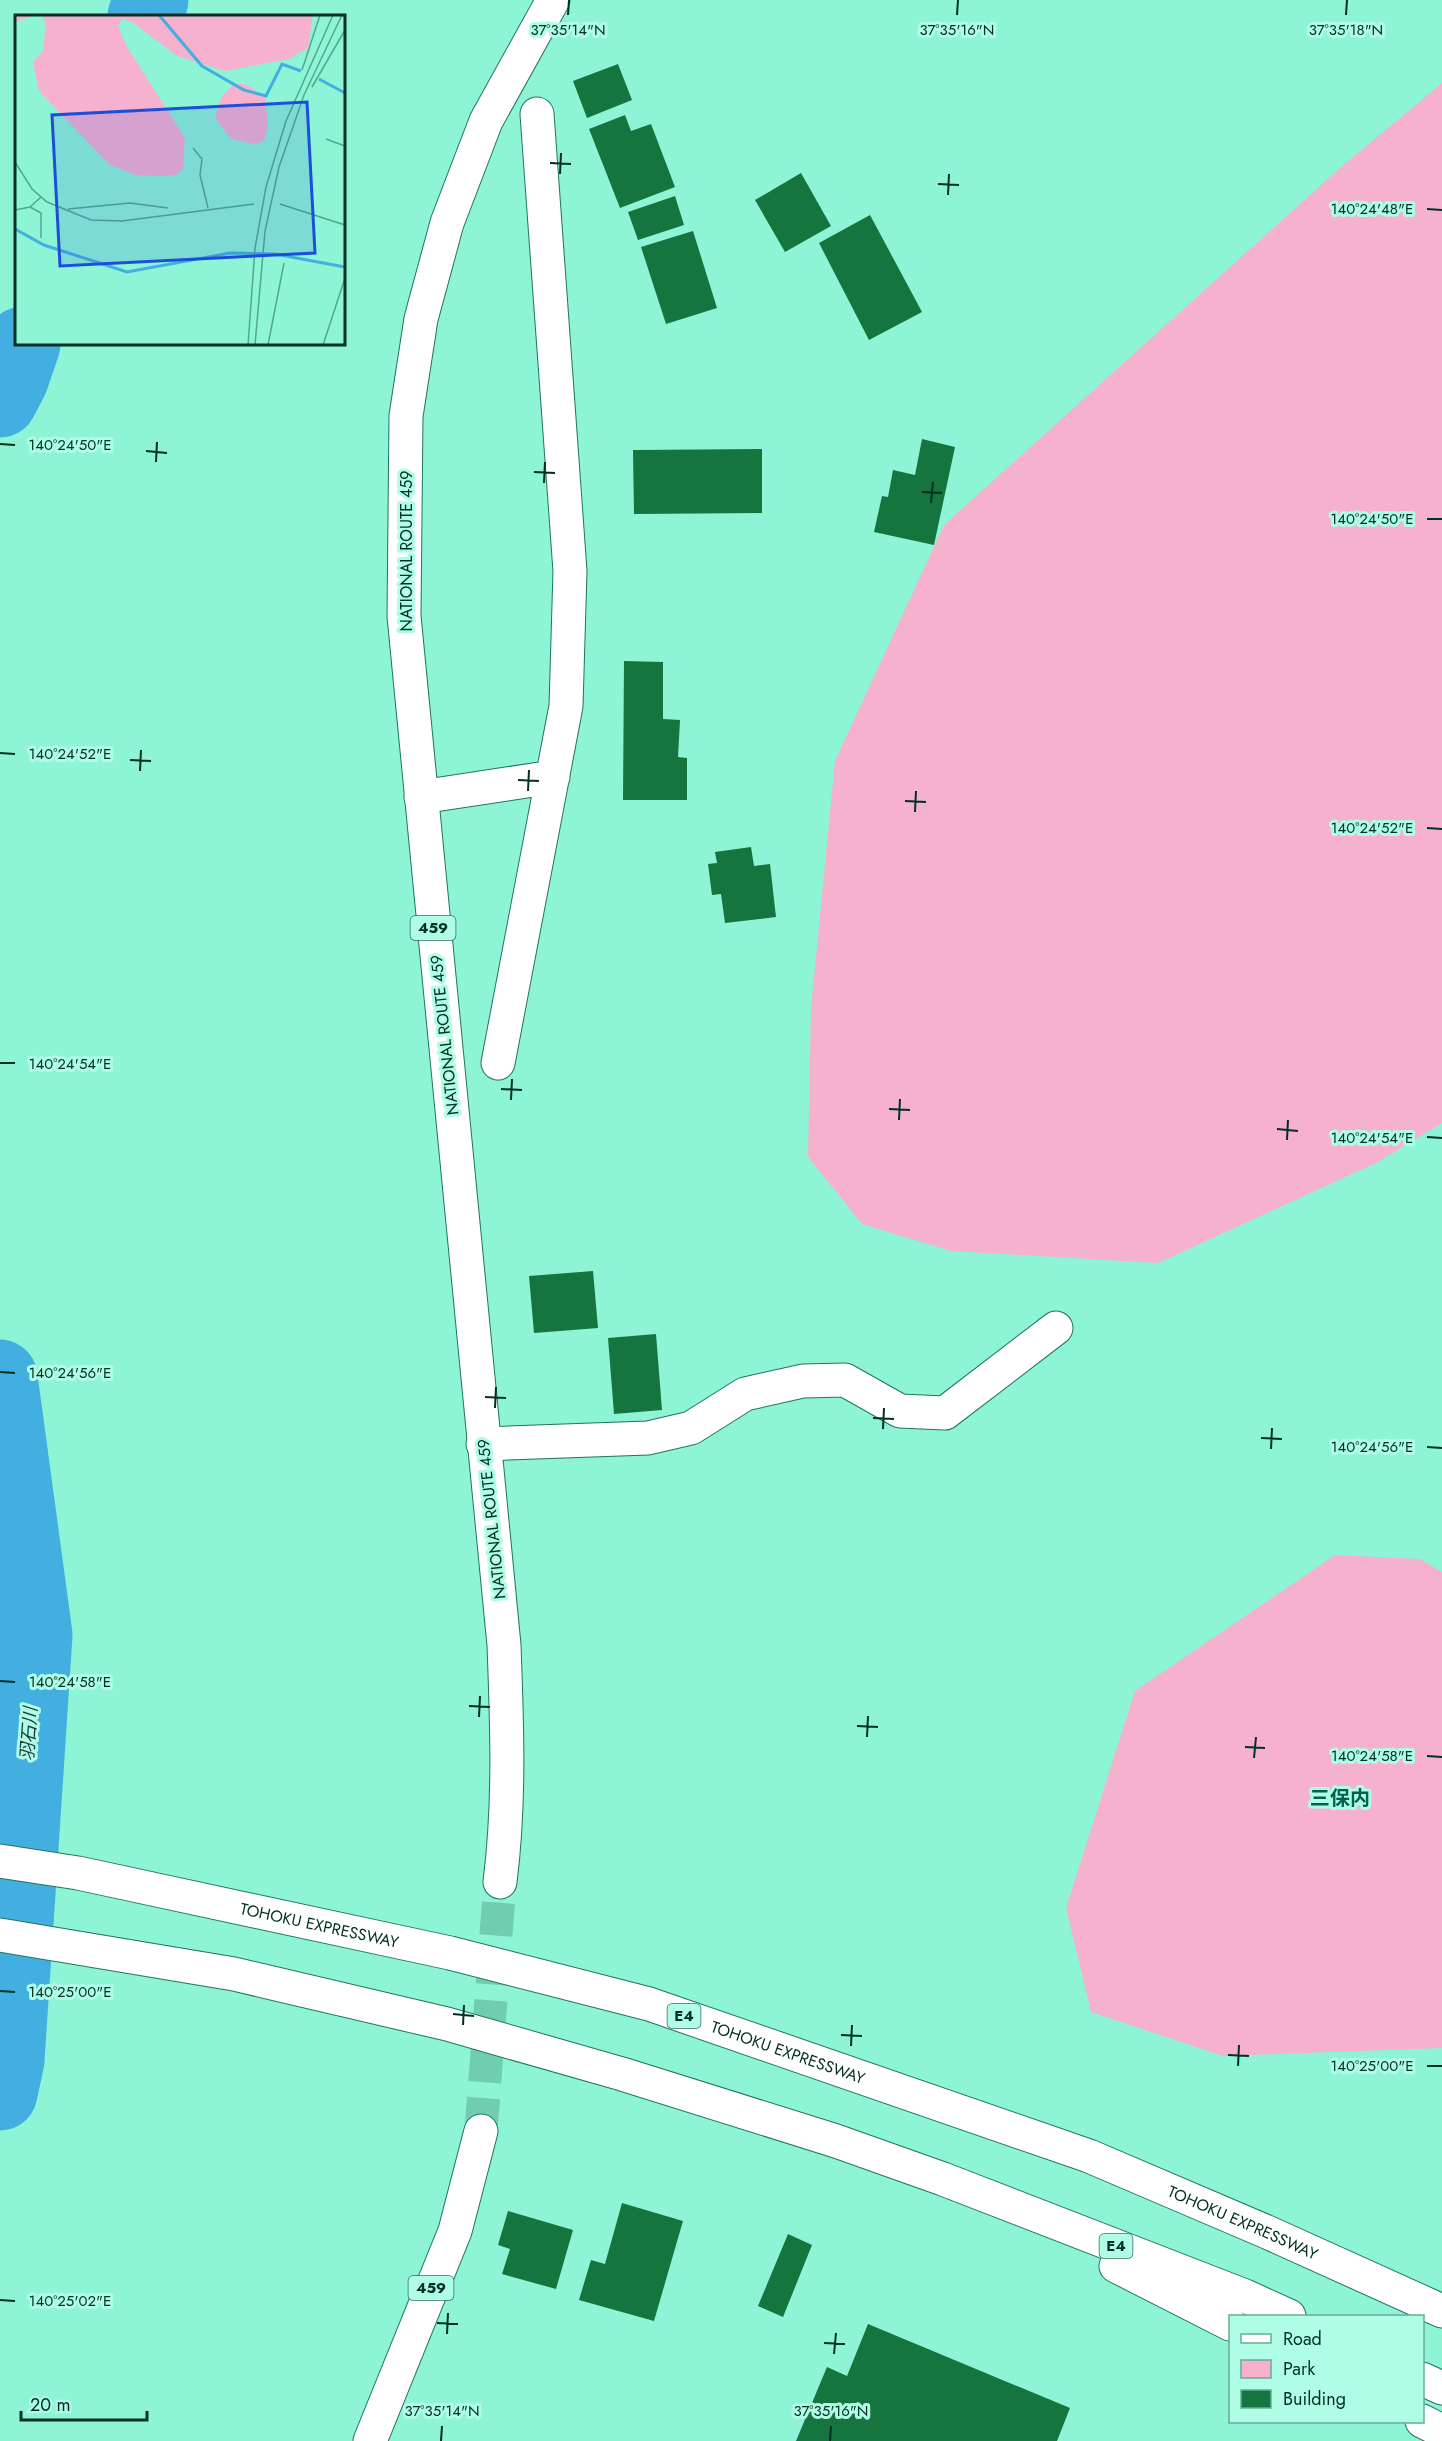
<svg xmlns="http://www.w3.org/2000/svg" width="1442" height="2441" font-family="Jost,'Noto Sans JP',sans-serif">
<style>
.green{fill:#f6b1ce}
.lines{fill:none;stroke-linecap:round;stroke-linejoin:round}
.river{stroke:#43afe0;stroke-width:75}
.building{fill:#16753e}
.highway-tunnel{stroke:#71cdb2;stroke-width:33;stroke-dasharray:33 16;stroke-linecap:butt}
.street-casing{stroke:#21745f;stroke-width:35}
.highway-casing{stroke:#21745f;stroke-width:35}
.street{stroke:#fff;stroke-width:33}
.highway{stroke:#fff;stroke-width:33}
.ticks{fill:none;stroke:#003025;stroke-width:2}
.labels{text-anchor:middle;stroke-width:6;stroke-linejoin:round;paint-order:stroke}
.shield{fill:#aefde4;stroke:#346e5e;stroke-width:1.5}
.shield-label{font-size:15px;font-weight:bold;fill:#003025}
.street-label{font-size:16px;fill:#003025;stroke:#aefde4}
.water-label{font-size:18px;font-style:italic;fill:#1f3642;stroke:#aefde4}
.quarter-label{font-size:20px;font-weight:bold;fill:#00624e;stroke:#aefde4}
.inset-river{fill:none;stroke:#43afe0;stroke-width:3}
.inset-road{fill:none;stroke:#55a68f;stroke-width:1.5}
.view{fill:#1d4ed8;fill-opacity:0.15;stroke:#1d4ed8;stroke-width:3}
.inset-edge{fill:none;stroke:#003025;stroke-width:3}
.ticks-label{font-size:15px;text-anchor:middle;fill:#003025;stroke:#aefde4;stroke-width:6;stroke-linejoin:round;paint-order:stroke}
</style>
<rect width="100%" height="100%" fill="#8df4d5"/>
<!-- green -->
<path class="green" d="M1442,83V1123L1376,1163L1158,1263L951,1251L862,1224L808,1157L811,1008L835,761L944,525L1341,167Z
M1335,1555L1420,1559L1442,1572V2048L1223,2056L1091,2012L1066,1908L1135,1691Z"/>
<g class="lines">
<!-- river -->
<path class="river" d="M145,16L151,0
M0,400L11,379L23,344
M0,1377L35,1635L7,2060L0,2093"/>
</g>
<!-- building -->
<path class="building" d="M618,64L632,100L587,118L573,81Z
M625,115L631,131L651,124L675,187L620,208L589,129Z
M801,173L831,226L785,252L755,200Z
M675,196L684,225L638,240L628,212Z
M870,215L922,312L869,340L819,243Z
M693,231L717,308L666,324L641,247Z
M922,439L955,447L934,545L874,532L882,496L888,497L893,470L915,475Z
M762,449V513L634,514L633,450Z
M624,661L663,662V719L680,720L678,757L687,758V800H623Z
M751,847L754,866L770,864L776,917L725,923L721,894L712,895L708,864L717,863L715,852Z
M593,1271L598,1328L534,1333L529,1276Z
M656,1334L662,1410L614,1414L608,1338Z
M622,2203L683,2221L654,2321L579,2300L591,2260L605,2264Z
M508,2211L573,2230L556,2289L502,2274L510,2249L498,2245Z
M788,2234L812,2245L783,2317L758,2306Z
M868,2324L1070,2408L1057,2441H796L827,2367L847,2376Z"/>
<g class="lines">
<!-- highway-tunnel -->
<path class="highway-tunnel" d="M481,2131L500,1882"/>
<defs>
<path id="street" d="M421,797L553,777
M498,1063L566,706L570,571L537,114
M483,1444L648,1438L691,1428L745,1394L803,1381L845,1380L900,1411L945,1413L1056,1328"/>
<g id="highway">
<path id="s1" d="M0,1861L78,1873L450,1953L649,2004L1089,2156L1267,2232L1442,2311"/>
<path d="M500,1882C510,1803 507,1725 504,1645L404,616L406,416L421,319L447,223L486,121L553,0"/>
<path d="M0,1935L234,1974L447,2024L622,2074L836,2141L943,2179L1245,2296L1289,2316"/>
<path d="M1116,2266L1230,2324"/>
<path d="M1422,2379L1442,2388"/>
<path d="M1422,2421L1442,2431"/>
<path d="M370,2441L455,2231L481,2131"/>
</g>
</defs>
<!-- street casing -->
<use href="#street" class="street-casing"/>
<!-- highway casing -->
<use href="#highway" class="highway-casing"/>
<!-- street -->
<use href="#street" class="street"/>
<!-- highway -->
<use href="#highway" class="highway"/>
</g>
<!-- ticks -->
<path class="ticks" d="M568,15L569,0M957,15L958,0M1346,15L1347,0M550,163L571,164M560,174L561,153M938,184L959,185M948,195L949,174M1427,209L1442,210M0,444L15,445M146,451L167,453M156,462L157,442M534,472L555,473M544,483L545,462M922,492L942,493M931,503L933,482M1427,519H1442M0,753L15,754M130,760L151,761M140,771L141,750M518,780L539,781M528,791L529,770M905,801L926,802M915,812L916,791M1427,828L1442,829M0,1063H15M501,1089L522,1090M511,1100L512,1079M889,1109L910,1110M899,1120L900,1099M1277,1129L1298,1131M1427,1137L1442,1138M1287,1140L1288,1120M0,1372L15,1373M485,1397L506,1398M495,1408L496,1387M873,1418L894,1419M883,1429L884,1408M1261,1438L1282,1439M1427,1447L1442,1448M1271,1449L1272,1428M0,1681L15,1682M469,1706L490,1707M479,1717L480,1696M857,1726L878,1727M867,1737L868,1716M1245,1747L1265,1748M1427,1756L1442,1757M1254,1758L1256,1737M0,1991L15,1992M453,2014L474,2016M463,2025L464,2005M841,2035L862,2036M851,2046L852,2025M1228,2055L1249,2056M1238,2066L1239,2045M1427,2066H1442M0,2300L15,2301M437,2323L458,2324M447,2334L448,2313M824,2343L845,2344M834,2354L836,2333M441,2441L442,2426M830,2441L831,2426"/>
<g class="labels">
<!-- shield labels -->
<g class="shield">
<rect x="410.5" y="916" width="45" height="24" rx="4.5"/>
<rect x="667.5" y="2004" width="33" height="24" rx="4.5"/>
<rect x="1099.5" y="2234" width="33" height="24" rx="4.5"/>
<rect x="408.5" y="2276" width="45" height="24" rx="4.5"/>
</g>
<g class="shield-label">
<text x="433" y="933">459</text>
<text x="684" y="2021">E4</text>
<text x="1116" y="2251">E4</text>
<text x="431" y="2293">459</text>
</g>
<!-- street labels -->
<g class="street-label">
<text transform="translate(406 551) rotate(-90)" y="6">NATIONAL ROUTE 459</text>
<text transform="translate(444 1035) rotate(-96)" y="6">NATIONAL ROUTE 459</text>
<text transform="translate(491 1519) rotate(-96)" y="6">NATIONAL ROUTE 459</text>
<text dy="6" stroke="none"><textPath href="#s1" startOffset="326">TOHOKU EXPRESSWAY</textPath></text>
<text dy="6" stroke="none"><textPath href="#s1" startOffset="812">TOHOKU EXPRESSWAY</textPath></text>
<text dy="6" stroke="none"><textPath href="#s1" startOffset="1298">TOHOKU EXPRESSWAY</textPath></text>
</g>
<!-- water labels -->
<g class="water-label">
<text transform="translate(29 1734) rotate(-86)" y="6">羽石川</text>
</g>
<!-- quarter labels -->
<g class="quarter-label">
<text x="1340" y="1805">三保内</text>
</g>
</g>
<!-- overview -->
<g transform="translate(15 15)">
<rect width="330" height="330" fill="#8df4d5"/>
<path d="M0,0H298L293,33L274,44L210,56L162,41L117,7L108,4L103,11L111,30L170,123L168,154L161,160L146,161L120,160L94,149L24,76L18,47L28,36L31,7L26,1H18L0,7ZM219,69H230L250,81L253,112L249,126L238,129L215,123L200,103L207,81Z" fill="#f6b1ce"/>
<path class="inset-river" d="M144,0L187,51L229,75L251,81L267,49L286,56M304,64L330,78M0,214L29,230L112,257L215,238L260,239L330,252"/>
<path class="inset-road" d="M287,55L305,0M297,72L330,15M311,124L330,131M178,133L187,144L185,160L193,193M0,147L17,174L32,187L76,205L107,206L239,189M265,189L330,210M15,192L26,198V223M53,194L115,188L153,193M0,195L15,192L26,182M233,330L240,233L251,172L271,106L318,0M240,330L250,216L264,152L289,80L327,0M253,330L269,248M308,330L330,263"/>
<path class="view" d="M292,87L300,238L45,251L37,100Z"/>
<rect width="330" height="330" class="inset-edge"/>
</g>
<g class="ticks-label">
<text x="568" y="35">37°35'14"N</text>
<text x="957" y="35">37°35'16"N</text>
<text x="1346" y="35">37°35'18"N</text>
<text x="1372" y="214">140°24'48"E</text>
<text x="70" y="450">140°24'50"E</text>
<text x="1372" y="524">140°24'50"E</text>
<text x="70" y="759">140°24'52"E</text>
<text x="1372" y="833">140°24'52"E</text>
<text x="70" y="1069">140°24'54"E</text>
<text x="1372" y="1143">140°24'54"E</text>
<text x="70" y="1378">140°24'56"E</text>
<text x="1372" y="1452">140°24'56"E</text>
<text x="70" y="1687">140°24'58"E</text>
<text x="1372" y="1761">140°24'58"E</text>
<text x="70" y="1997">140°25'00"E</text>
<text x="1372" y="2071">140°25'00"E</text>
<text x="70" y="2306">140°25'02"E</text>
<text x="442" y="2416">37°35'14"N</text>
<text x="831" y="2416">37°35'16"N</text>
</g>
<!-- legend -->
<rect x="1229" y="2315" width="195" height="108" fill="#aefde4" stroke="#68ab98" stroke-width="1.5"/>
<rect x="1241" y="2334" width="30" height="9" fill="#ffffff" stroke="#68ab98" stroke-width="1.5"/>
<text x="1283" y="2345" font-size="18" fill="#003025">Road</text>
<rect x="1241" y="2360" width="30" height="18" fill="#f6b1ce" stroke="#68ab98" stroke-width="1.5"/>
<text x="1283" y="2375" font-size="18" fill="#003025">Park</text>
<rect x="1241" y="2390" width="30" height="18" fill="#16753e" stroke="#68ab98" stroke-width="1.5"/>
<text x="1283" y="2405" font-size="18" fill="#003025">Building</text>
<!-- scale -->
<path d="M21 2411v9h126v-9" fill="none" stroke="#003025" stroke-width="3"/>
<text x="30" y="2411" font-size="18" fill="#003025" stroke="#aefde4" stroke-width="4.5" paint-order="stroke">20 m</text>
</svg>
